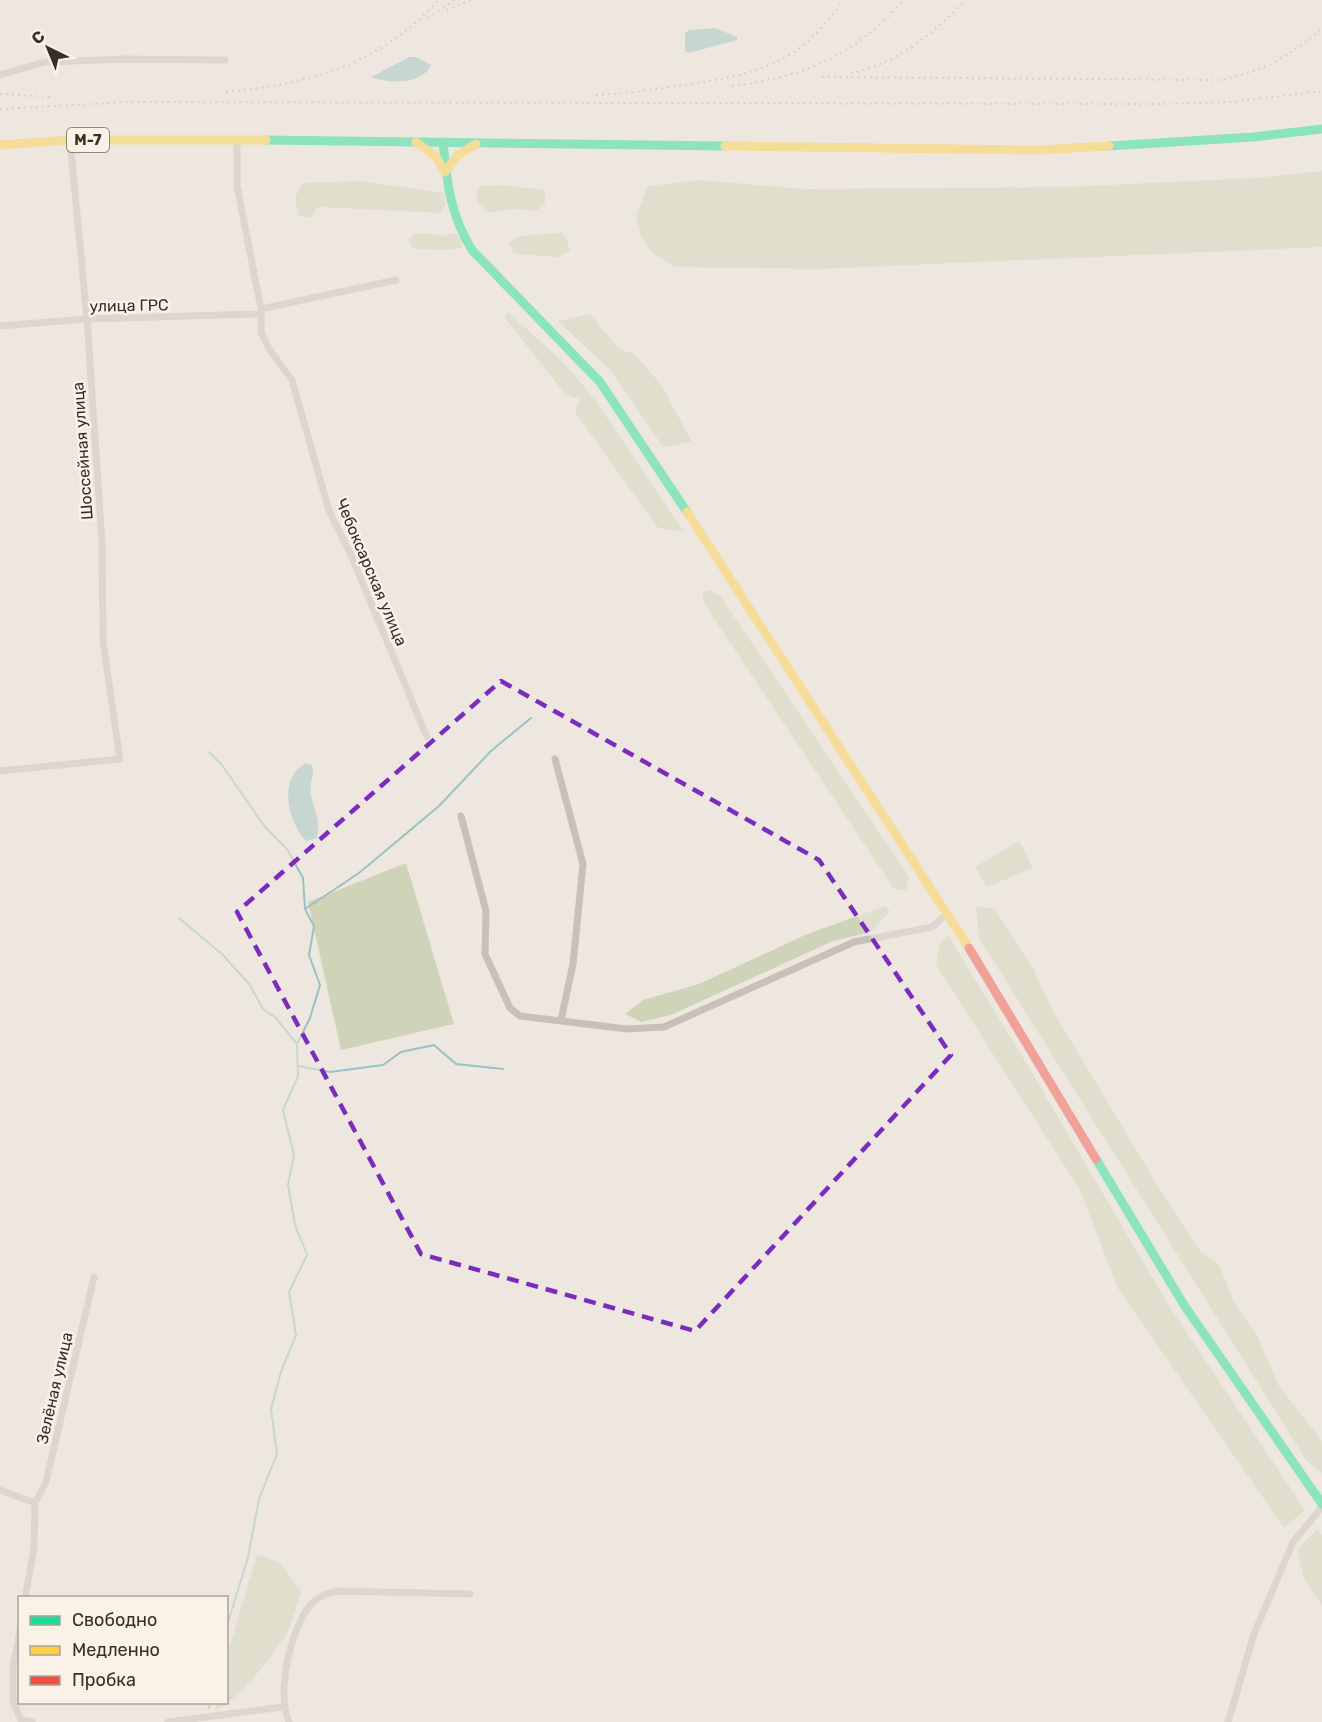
<svg xmlns="http://www.w3.org/2000/svg" width="1322" height="1722" font-family="Rubik,sans-serif">
<style>
.green{fill:#cfd4b9}
.water{fill:#9ac2c2}
.lines{fill:none;stroke-linecap:round;stroke-linejoin:round}
.stream{stroke:#9ac2c2;stroke-width:2}
.street{stroke:#c8c0b9;stroke-width:7}
.fast{stroke:#16e098;stroke-width:9}
.slow{stroke:#ffcf43;stroke-width:9}
.jam{stroke:#f24e42;stroke-width:9}
.rail{stroke:#afa9a4;stroke-width:2;stroke-dasharray:1.5 4.5;stroke-linecap:butt}
.marked{fill:none;stroke:#7b2cbf;stroke-width:4.5;stroke-dasharray:12 8;stroke-linejoin:round}
.labels{text-anchor:middle;stroke-width:5;stroke-linejoin:round;paint-order:stroke}
.shield{fill:#fbf2e7;stroke:#736861;stroke-width:1.5}
.shield-label{font-size:15px;font-weight:bold;fill:#392d27}
.street-label{font-size:16px;fill:#392d27;stroke:#fbf2e7}
</style>
<rect width="100%" height="100%" fill="#eee7e0"/>
<!-- green -->
<path class="green" d="M1322,171V247L1300,248L819,269L674,267L653,253L642,239L636,215L648,186L700,180L807,189L1065,187L1254,178Z
M361,181L444,193L445,205L441,213L317,207L312,217L299,216L295,198L302,183Z
M503,185L545,190V204L536,211L513,209L489,213L479,204L476,192L480,186Z
M561,232L566,237L570,250L558,257L514,254L508,244C519,231 545,236 561,232Z
M426,233L441,236L455,233L461,239L462,248C448,251 426,250 413,248L408,240L415,234Z
M508,312L565,364L596,401L684,532L658,528L575,412L579,399L566,395L504,317Z
M590,314L619,349L634,354L661,384L692,442L663,447L610,370L558,321Z
M710,590L721,597L909,877L906,890L894,889L705,605L702,593Z
M1019,841L1033,868L987,887L975,867Z
M406,863L454,1024L341,1050L308,902Z
M885,906L890,911L871,932L833,941L671,1015L641,1022L625,1014L643,1000L699,984L805,935Z
M976,907L994,908L1033,968L1052,1009L1156,1183L1200,1251L1219,1264L1233,1300L1257,1335L1279,1386L1322,1441V1473L1306,1460L979,938Z
M948,935L1024,1059L1168,1304L1305,1510L1284,1528L1117,1287L1080,1190L936,965L939,945Z
M1317,1529L1322,1535V1605L1304,1579L1297,1550Z
M257,1554L280,1563L301,1591C297,1604 294,1619 288,1631C279,1650 234,1705 215,1710L217,1703L226,1702L227,1655Z"/>
<!-- water -->
<path class="water" d="M715,28L737,37V40L689,53L685,51V33L689,30Z
M409,57H416L431,65C422,85 388,84 371,77Z
M306,763L312,765C315,773 311,777 311,785C309,807 322,811 317,838L306,841C288,822 277,778 306,763Z"/>
<g class="lines">
<!-- stream -->
<path class="stream" d="M209,752L222,765L265,827L287,849L303,878L305,909
M179,918L223,955L250,985L263,1009L275,1017L297,1044
M298,1066L330,1072L383,1065L401,1052L434,1045L456,1064L503,1069
M226,1629L248,1557L259,1499L277,1454L271,1409L281,1372L296,1335L289,1292L307,1255L295,1225L288,1185L294,1155L283,1110L298,1076L297,1044L310,1018L320,985L309,955L314,926L305,909L359,873L439,806L491,751L531,718
M209,1708L210,1702"/>
<!-- street -->
<path class="street" d="M0,75L45,62L125,59L225,60
M237,140V186L261,309V332L269,349L292,380L329,511L350,553L427,737
M261,309L396,280
M0,326L87,319L259,314
M555,759L583,864L573,964L561,1020
M0,771L120,759L103,642L102,542L87,319L70,140
M461,816L486,911L485,954L510,1008L520,1016L627,1029L664,1027L854,942L932,927L948,913
M0,1490L35,1503
M35,1503L46,1482L94,1277
M25,1598L34,1548L35,1503
M20,1631L13,1667V1702L22,1722
M22,1720L32,1722
M168,1722L282,1707
M289,1722C276,1693 290,1626 313,1602C321,1595 329,1593 338,1591L470,1594
M1228,1722L1254,1634L1293,1542L1322,1507"/>
<!-- fast -->
<path class="fast" d="M266,140L725,146
M443,142C447,183 450,214 472,250L600,382L687,512
M1109,146L1253,137L1322,129
M1096,1159L1184,1305L1322,1504"/>
<!-- slow -->
<path class="slow" d="M416,142L436,157L444,170
M0,145L70,140H266
M725,146L1038,150L1109,146
M445,172L458,155L476,144
M687,512L969,948"/>
<!-- jam -->
<path class="jam" d="M969,948L1096,1159"/>
<!-- rail -->
<path class="rail" d="M447,10L471,0
M428,18L455,0
M851,73C895,65 936,32 965,0
M822,77L1219,80C1259,74 1292,55 1322,28
M732,86C804,77 855,56 903,0
M226,92C308,84 381,65 438,0
M0,94L54,97
M596,95C625,94 654,89 683,85C755,75 800,65 843,0
M0,109L128,102L1161,104L1231,102L1322,91"/>
</g>
<!-- marked area -->
<path d="M0 0H1322V1722H0ZM501,681L819,860L951,1055L695,1331L421,1254L237,912Z" fill="#eee7e0" fill-opacity=".55" fill-rule="evenodd"/>
<path class="marked" d="M501,681L819,860L951,1055L695,1331L421,1254L237,912Z"/>
<g class="labels">
<!-- shield labels -->
<rect class="shield" x="67" y="128" width="42" height="24" rx="4.5"/>
<g class="shield-label">
<text x="88" y="145">М-7</text>
</g>
<!-- street labels -->
<g class="street-label">
<text transform="translate(129 305) rotate(-1)" y="6">улица ГРС</text>
<text transform="translate(82 451) rotate(-94)" y="6">Шоссейная улица</text>
<text transform="translate(372 572) rotate(67)" y="6">Чебоксарская улица</text>
<text transform="translate(54 1388) rotate(-77)" y="6">Зелёная улица</text>
</g>
</g>
<!-- legend -->
<rect x="18" y="1596" width="210" height="108" fill="#fbf2e7" stroke="#ada39a" stroke-width="1.5"/>
<rect x="30" y="1616" width="30" height="9" fill="#16e098" stroke="#ada39a" stroke-width="1.5"/>
<text x="72" y="1626" font-size="18" fill="#392d27">Свободно</text>
<rect x="30" y="1646" width="30" height="9" fill="#ffcf43" stroke="#ada39a" stroke-width="1.5"/>
<text x="72" y="1656" font-size="18" fill="#392d27">Медленно</text>
<rect x="30" y="1676" width="30" height="9" fill="#f24e42" stroke="#ada39a" stroke-width="1.5"/>
<text x="72" y="1686" font-size="18" fill="#392d27">Пробка</text>
<!-- north arrow -->
<g transform="translate(48 48) rotate(317)" stroke="#fbf2e7" stroke-width="4.5" paint-order="stroke">
<path d="M0-4.5L10 22L0 15L-10 22Z" fill="#392d27"/>
<text y="-9" font-size="16" font-weight="bold" text-anchor="middle" fill="#392d27">С</text>
</g>
</svg>
